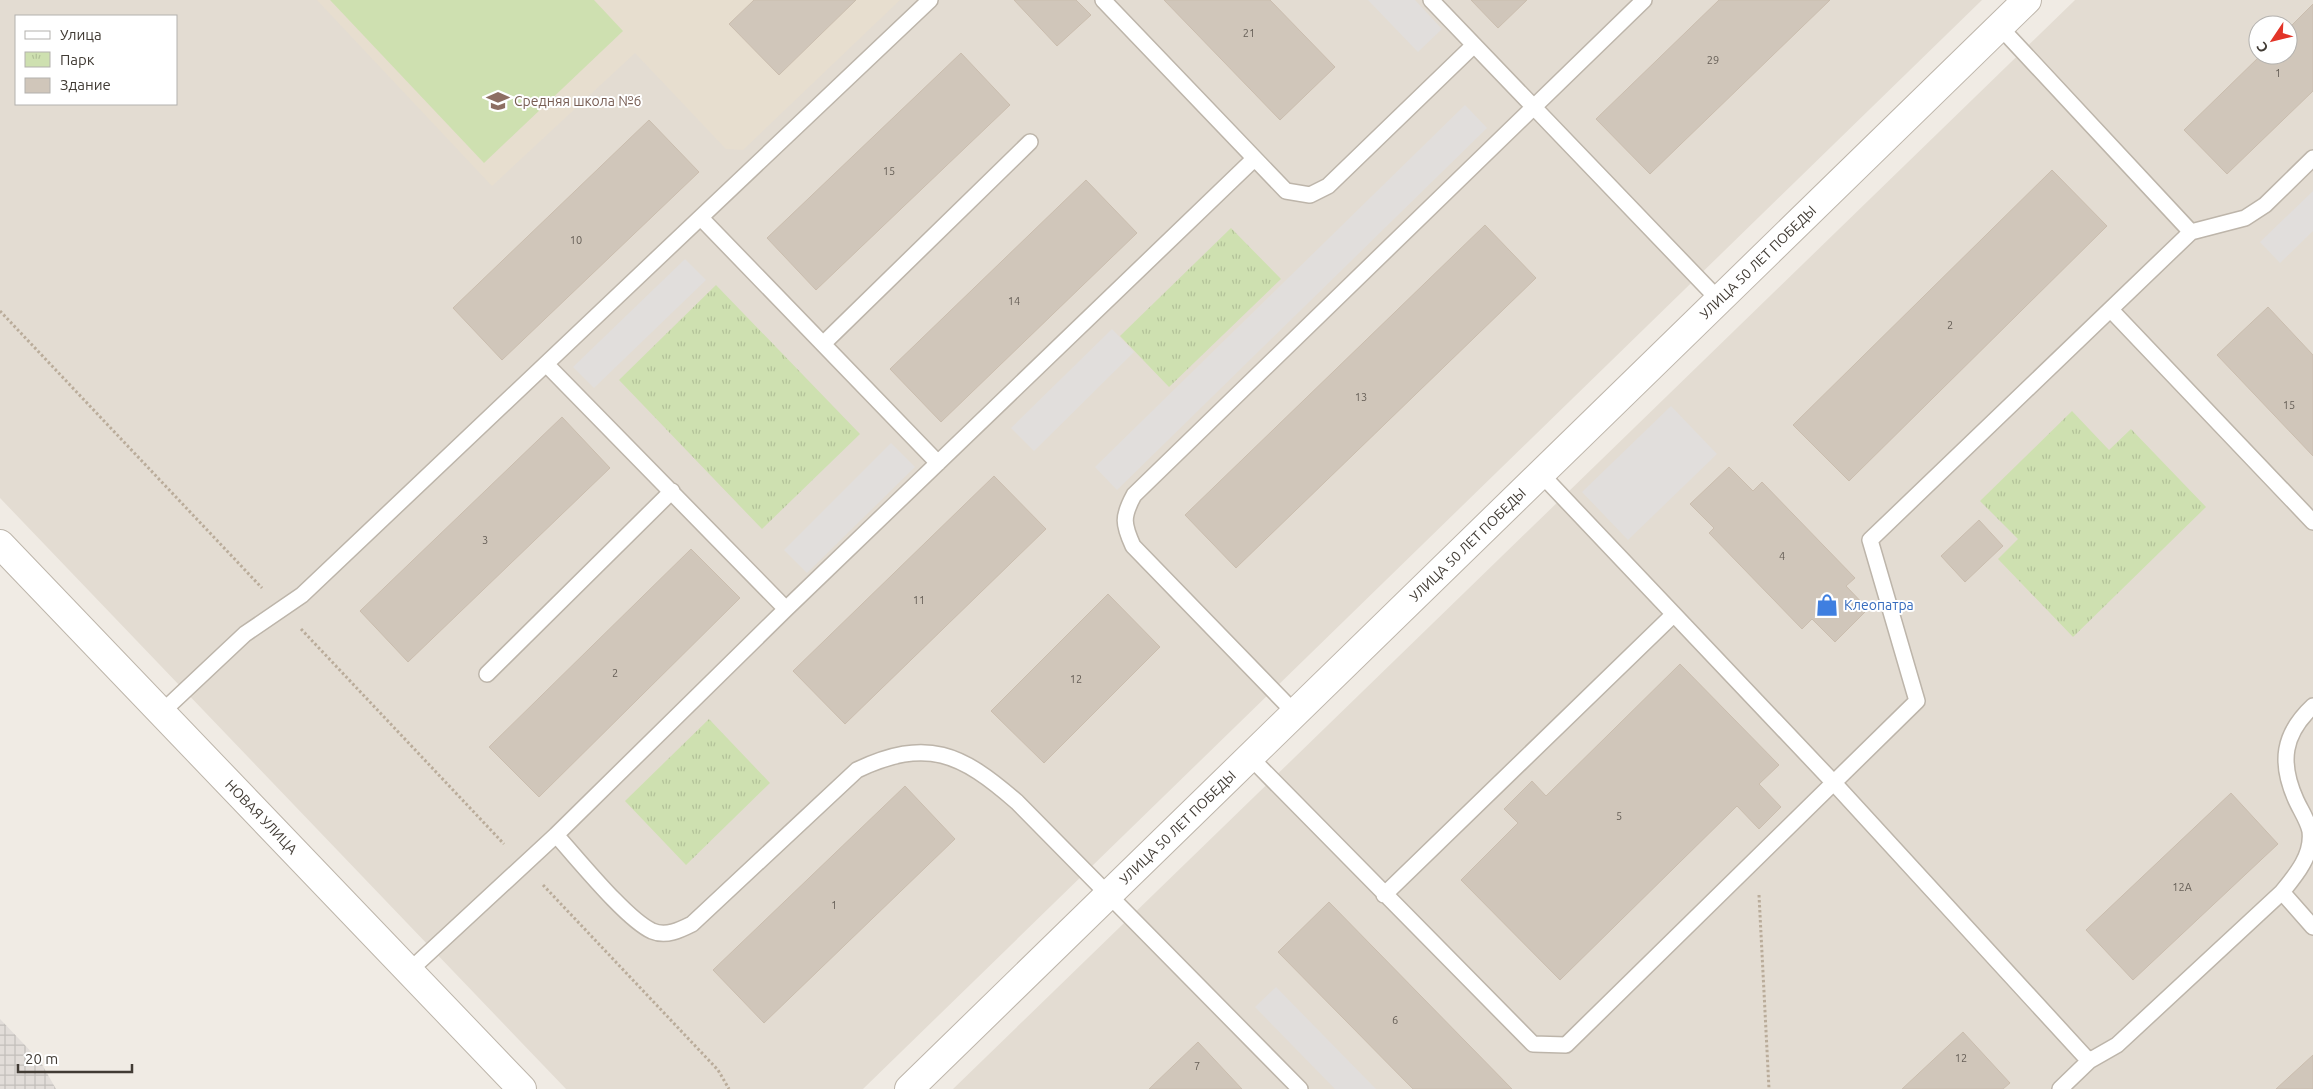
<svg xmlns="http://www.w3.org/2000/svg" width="2313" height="1089" font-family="Ubuntu,sans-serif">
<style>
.residential{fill:#e3dcd2;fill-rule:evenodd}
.industrial{fill:url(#industrial-grid)}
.education{fill:#e7decf}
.park{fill:url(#park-tufts)}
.pitch{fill:#cee0b0}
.parking{fill:#e1dedc}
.building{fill:#d0c6ba;stroke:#cabdae}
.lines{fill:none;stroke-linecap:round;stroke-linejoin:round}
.service-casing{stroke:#bdb5aa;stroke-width:18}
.minor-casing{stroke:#bdb5aa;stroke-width:30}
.tertiary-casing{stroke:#bdb5aa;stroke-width:30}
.path{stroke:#baac9a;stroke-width:3;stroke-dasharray:2.5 2.5;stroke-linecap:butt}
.service{stroke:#fff;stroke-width:15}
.minor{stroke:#fff;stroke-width:28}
.tertiary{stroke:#fff;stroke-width:28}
.labels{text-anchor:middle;stroke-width:4;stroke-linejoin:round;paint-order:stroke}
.number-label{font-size:11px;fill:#655e56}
.education-label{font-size:14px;fill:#785e54;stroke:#fff;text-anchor:start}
.street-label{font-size:14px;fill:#413b34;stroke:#fff}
.shop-label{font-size:14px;fill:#366cbe;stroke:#fff;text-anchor:start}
</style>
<defs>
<pattern id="industrial-grid" width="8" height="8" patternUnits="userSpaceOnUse" patternTransform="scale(1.25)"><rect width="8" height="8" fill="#e2ddd9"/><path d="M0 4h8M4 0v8" fill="none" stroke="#c3bfbb"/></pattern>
<pattern id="park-tufts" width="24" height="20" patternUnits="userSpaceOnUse" patternTransform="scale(1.25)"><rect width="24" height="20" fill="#cee0b0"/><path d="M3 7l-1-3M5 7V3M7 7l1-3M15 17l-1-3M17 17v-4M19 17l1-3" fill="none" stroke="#b2c198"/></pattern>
</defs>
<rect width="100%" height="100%" fill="#f0ebe4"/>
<!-- residential -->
<path class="residential" d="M0,0H1982L863,1089H566L0,498ZM16,16H176V104H16Z
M2075,0H2313V1089H953ZM2258,25H2288V55H2258Z"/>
<!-- industrial -->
<path class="industrial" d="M0,1019L40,1061L56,1089H0Z"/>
<!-- education -->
<path class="education" d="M317,0H900L743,150L726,149L635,53L492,186Z"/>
<!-- park -->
<path class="park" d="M1231,228L1281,279L1169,387L1120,336Z
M716,285L860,434L762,529L619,380Z
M2072,411L2109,450L2131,429L2206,507L2073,637L1998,559L2018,539L1980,501Z
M709,719L770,783L686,865L625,801Z"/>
<!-- pitch -->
<path class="pitch" d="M330,0H594L623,31L484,163Z"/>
<!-- parking -->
<path class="parking" d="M1368,0H1415L1442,29L1418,52Z
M1465,105L1487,128L1117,490L1095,467Z
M2313,191V231L2280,263L2260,242Z
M685,259L706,280L594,388L573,367Z
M1112,329L1134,352L1034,451L1011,428Z
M1671,406L1717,454L1628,540L1582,492Z
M891,443L915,467L807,573L784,550Z
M1276,987L1376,1089H1335L1255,1007Z"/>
<!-- building -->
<path class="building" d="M754,0H856L779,75L729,24Z
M1014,0H1076L1091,15L1057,46Z
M1164,0H1270L1335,67L1280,120Z
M1471,0H1527L1498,28Z
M1719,0H1830L1650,174L1596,119Z
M2313,4V91L2227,174L2184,130L2261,55H2288V29Z
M961,53L1010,105L816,290L767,238Z
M649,120L699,172L502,360L453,308Z
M2052,170L2107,226L1849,481L1793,425Z
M1086,180L1137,233L941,422L890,369Z
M1485,225L1536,278L1236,568L1185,515Z
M2268,307L2313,355V456L2217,355Z
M562,417L610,468L408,662L360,611Z
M1729,467L1753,491L1762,482L1855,578L1846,586L1868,609L1835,642L1812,619L1802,629L1709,533L1714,528L1690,504Z
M994,476L1046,529L845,724L793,671Z
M1979,520L2003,546L1965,582L1941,556Z
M691,549L740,598L539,797L489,747Z
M1108,594L1160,647L1044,763L991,711Z
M1680,664L1779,765L1759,784L1781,807L1759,829L1737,806L1560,980L1461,880L1518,823L1504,809L1532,781L1546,796Z
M905,786L955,839L764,1023L713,970Z
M2231,793L2278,844L2133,980L2086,930Z
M1329,902L1512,1089H1413L1278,952Z
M1963,1032L2010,1083L2003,1089H1902Z
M1198,1042L1242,1089H1149Z
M2313,1055V1089H2276Z"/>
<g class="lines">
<defs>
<path id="service" d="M1103,0L1286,191L1310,195L1328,186L1474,45
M1431,0L1719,300
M701,218L938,463
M2191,232L2245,218L2265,205L2313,158
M2111,310L2313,522
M824,343L1030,142
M547,365L786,609
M1541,474L1834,783L2089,1061
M487,674L672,491
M162,712L245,634L302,595L930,0
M1295,713L1133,546C1123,524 1122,517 1134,495L1644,0
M1250,757L1533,1044L1566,1045L1917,701L1870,540L2191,232L2000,27
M556,835C578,859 626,919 652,931C666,937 680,930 692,924L857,770C927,737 961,753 1017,802L1300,1089
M2282,892L2313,927
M1384,895L1673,615
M408,972L556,835L786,609L1254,159
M2060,1089L2089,1061L2117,1045L2282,892C2296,875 2313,855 2310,831C2308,821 2300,809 2296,800C2279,762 2283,734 2313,706"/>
<g id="minor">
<path id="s1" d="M909,1089L2027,0"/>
</g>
<g id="tertiary">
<path id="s2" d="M0,544L522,1089"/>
</g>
</defs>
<!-- service casing -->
<use href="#service" class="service-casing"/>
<!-- minor casing -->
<use href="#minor" class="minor-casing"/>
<!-- tertiary casing -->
<use href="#tertiary" class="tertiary-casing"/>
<!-- path -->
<path class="path" d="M0,311L262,588
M301,629L504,844
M543,885L718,1070L729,1089
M1759,895L1769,1089"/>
<!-- service -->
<use href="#service" class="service"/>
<!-- minor -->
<use href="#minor" class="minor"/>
<!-- tertiary -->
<use href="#tertiary" class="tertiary"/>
</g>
<!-- icons -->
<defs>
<symbol id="school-bare" viewBox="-9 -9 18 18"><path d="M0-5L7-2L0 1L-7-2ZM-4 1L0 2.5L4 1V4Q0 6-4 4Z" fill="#8d6e63" stroke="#fff" stroke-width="2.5" paint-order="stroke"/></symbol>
<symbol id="shop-bare" viewBox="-9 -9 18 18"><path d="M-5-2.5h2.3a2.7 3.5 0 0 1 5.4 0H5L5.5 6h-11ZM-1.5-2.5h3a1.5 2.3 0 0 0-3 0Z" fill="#3f7fe0" stroke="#fff" stroke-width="2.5" paint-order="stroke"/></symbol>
</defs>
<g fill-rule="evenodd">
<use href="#school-bare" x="482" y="85" width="32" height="32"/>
<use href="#shop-bare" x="1811" y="589" width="32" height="32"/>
</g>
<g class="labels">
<!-- number labels -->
<g class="number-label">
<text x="1249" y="37">21</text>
<text x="1713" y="64">29</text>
<text x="2278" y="77">1</text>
<text x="889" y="175">15</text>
<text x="576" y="244">10</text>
<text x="1014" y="305">14</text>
<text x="1950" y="329">2</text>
<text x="1361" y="401">13</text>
<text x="2289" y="409">15</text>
<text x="485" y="544">3</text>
<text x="1782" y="560">4</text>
<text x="919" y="604">11</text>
<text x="615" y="677">2</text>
<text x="1076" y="683">12</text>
<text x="1619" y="820">5</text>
<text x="2182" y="891">12А</text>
<text x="834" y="909">1</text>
<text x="1395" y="1024">6</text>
<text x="1961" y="1062">12</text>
<text x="1197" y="1070">7</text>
</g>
<!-- education labels -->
<g class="education-label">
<text x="514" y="106">Средняя школа №6</text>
</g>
<!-- street labels -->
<g class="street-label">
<text dy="5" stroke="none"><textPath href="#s1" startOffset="1185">УЛИЦА 50 ЛЕТ ПОБЕДЫ</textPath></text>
<text dy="5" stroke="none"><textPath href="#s1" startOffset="780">УЛИЦА 50 ЛЕТ ПОБЕДЫ</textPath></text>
<text dy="5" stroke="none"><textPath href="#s2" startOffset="378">НОВАЯ УЛИЦА</textPath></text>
<text dy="5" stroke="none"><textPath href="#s1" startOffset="375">УЛИЦА 50 ЛЕТ ПОБЕДЫ</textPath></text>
</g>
<!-- shop labels -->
<g class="shop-label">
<text x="1844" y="610">Клеопатра</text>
</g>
</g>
<!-- legend -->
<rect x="15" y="15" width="162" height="90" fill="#ffffff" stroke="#b3b1ae"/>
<rect x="25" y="31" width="25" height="8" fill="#ffffff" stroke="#b3b1ae"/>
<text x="60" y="40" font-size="15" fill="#413b34">Улица</text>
<rect x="25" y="52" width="25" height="15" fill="url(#park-tufts)" stroke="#b3b1ae"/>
<text x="60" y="65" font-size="15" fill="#413b34">Парк</text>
<rect x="25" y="78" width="25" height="15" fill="#d0c6ba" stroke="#b3b1ae"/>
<text x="60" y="90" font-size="15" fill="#413b34">Здание</text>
<!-- north arrow -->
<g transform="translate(2273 40) rotate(235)"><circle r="24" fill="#ffffff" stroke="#b3b1ae"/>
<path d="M0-4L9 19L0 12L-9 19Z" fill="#e23428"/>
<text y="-8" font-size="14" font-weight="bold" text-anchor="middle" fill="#413b34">С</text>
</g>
<!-- scale -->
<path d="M18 1064v8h114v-8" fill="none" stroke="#413b34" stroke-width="2.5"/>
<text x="25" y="1064" font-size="15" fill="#413b34" stroke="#ffffff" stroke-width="4" paint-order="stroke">20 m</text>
</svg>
